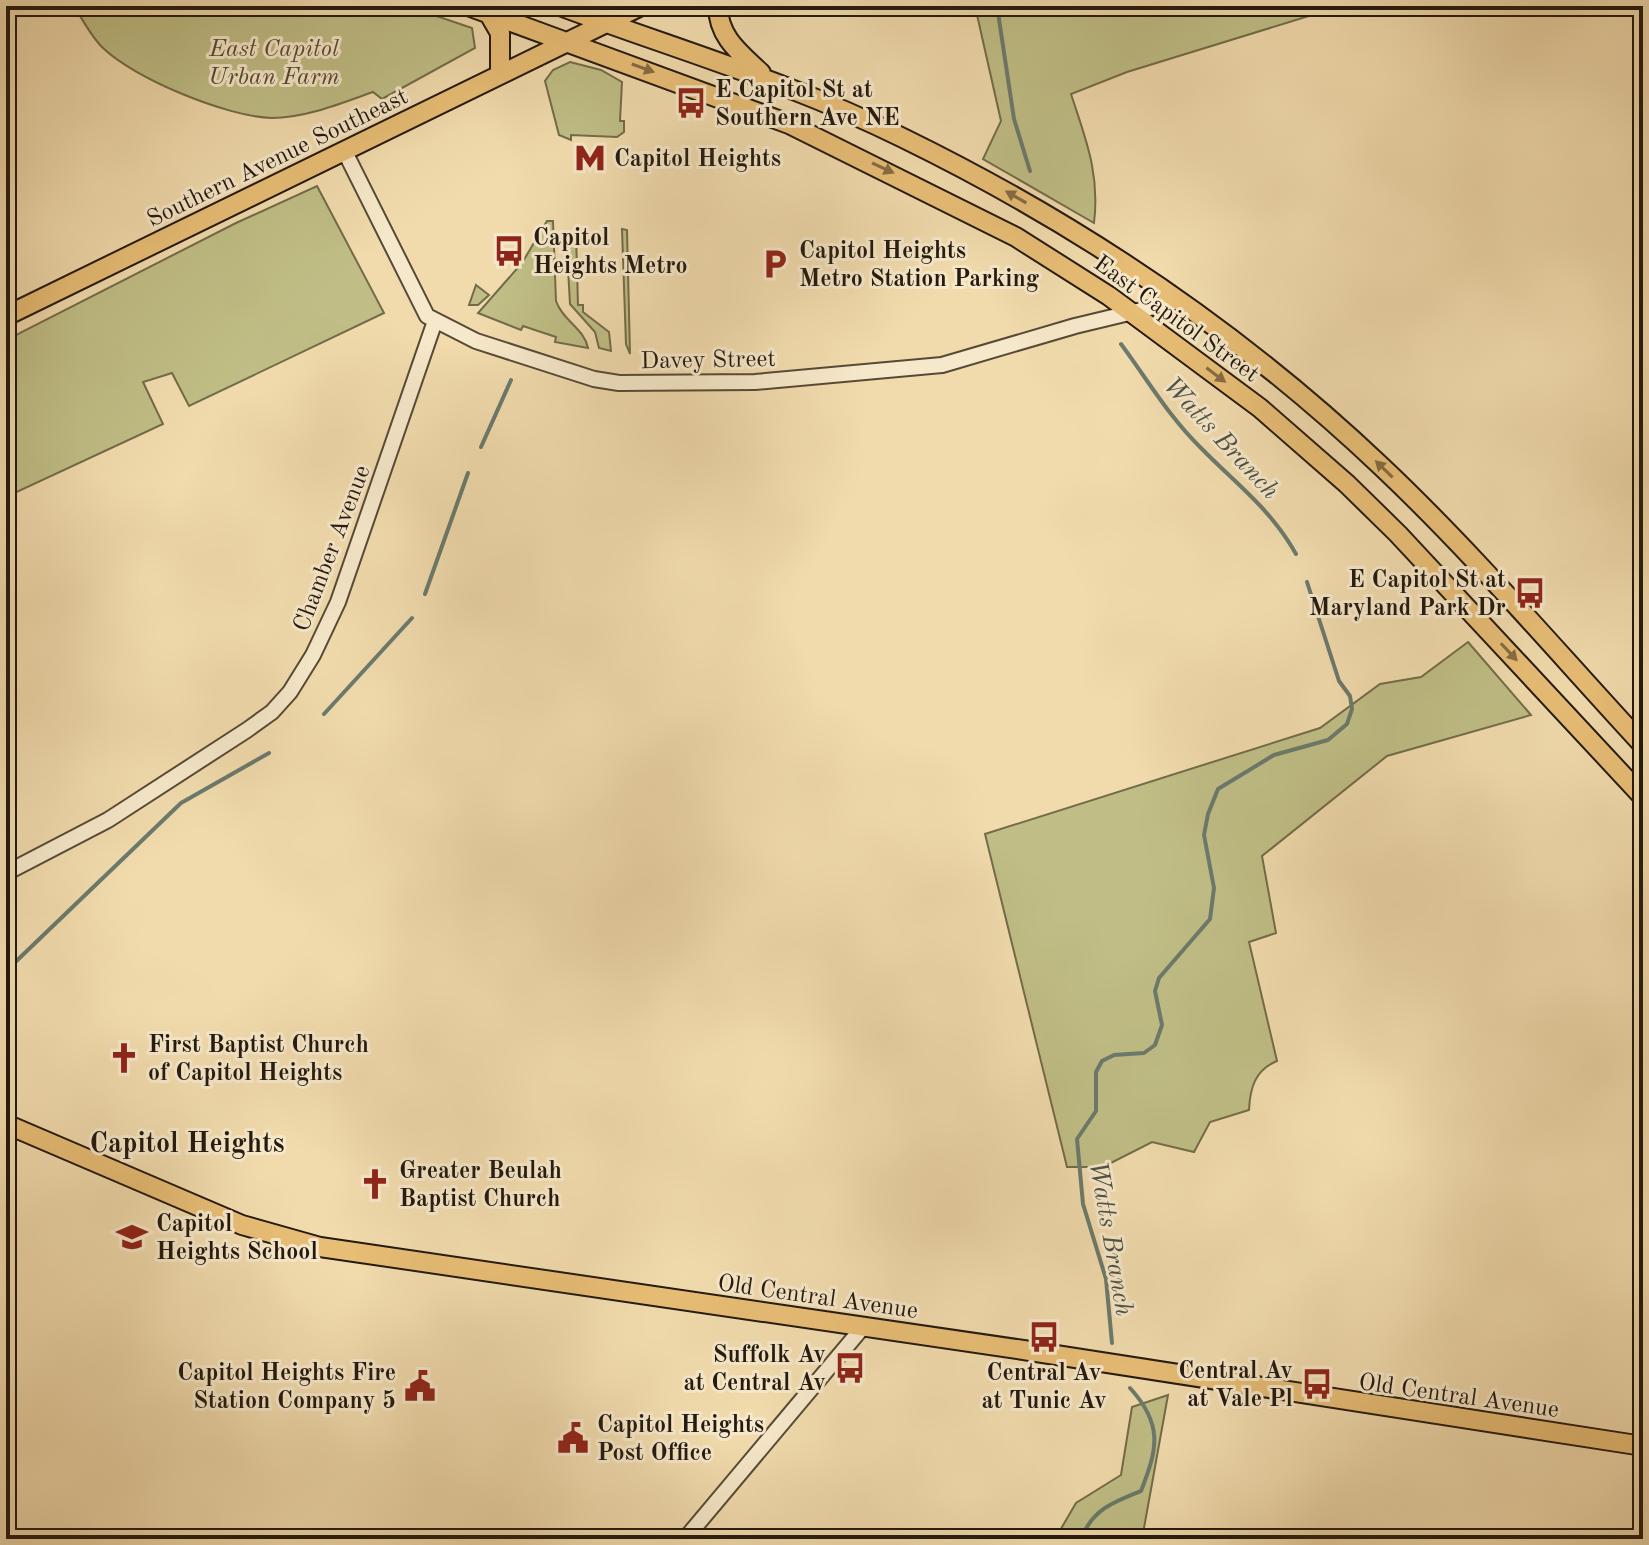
<svg xmlns="http://www.w3.org/2000/svg" width="1649" height="1545" font-family="'Old Standard TT',serif">
<style>
.green{fill:#c0be86;stroke:#726c4a;stroke-width:2}
.lines{fill:none;stroke-linecap:round;stroke-linejoin:round}
.stream{stroke:#6b7a6d;stroke-width:4}
.minor-casing{stroke:#564a36;stroke-width:18}
.major-casing{stroke:#23190f;stroke-width:22}
.minor{stroke:#f6e8ca;stroke-width:14}
.major{stroke:#e8be76;stroke-width:18}
.oneway{fill:#866c42}
.labels{text-anchor:middle;stroke-width:6;stroke-linejoin:round;paint-order:stroke}
.park-label{font-size:24px;font-style:italic;fill:#524b33;stroke:#f6e8ca}
.poi-label{font-size:24px;font-weight:bold;fill:#23190f;stroke:#f6e8ca;text-anchor:start}
.street-label{font-size:24px;fill:#23190f;stroke:#f6e8ca}
.water-label{font-size:26px;font-style:italic;fill:#4d5246;stroke:#f6e8ca}
.quarter-label{font-size:28px;font-weight:bold;fill:#23190f;stroke:#f6e8ca}
</style>
<rect width="100%" height="100%" fill="#f1dbad"/>
<filter id="stains"><feTurbulence type="fractalNoise" baseFrequency=".0025" numOctaves="4"/><feColorMatrix values="0 0 0 0 .2 0 0 0 0 .09 0 0 0 0 .02 0 0 0 .5 -.17"/></filter>
<radialGradient id="worn" r=".72"><stop offset=".6" stop-color="#630" stop-opacity="0"/><stop offset="1" stop-color="#630" stop-opacity=".3"/></radialGradient>
<!-- green -->
<path class="green" d="M74,6H380L393,11L396,6H407L472,28L475,48L382,99L373,92C342,103 306,118 272,118C227,117 133,78 102,47C91,36 82,19 74,6Z
M975,6H1338V7L1127,72L1071,94C1086,140 1100,174 1094,223L983,159L1001,121Z
M570,62L601,70L622,82L620,121H624V132L617,137L571,135V140L559,135L545,81L553,70Z
M317,186L384,313L189,406L172,373L143,382L163,424L6,497V340L236,223Z
M547,221H553L556,301C563,321 584,328 588,348L555,342L556,337L523,326L521,330L478,313L522,263Z
M622,229L627,230L630,354L626,344Z
M566,233H576L578,305H583V312L609,332L611,351L599,348L595,332L570,304Z
M476,285L489,295L478,305H469Z
M1468,642L1531,715L1387,756L1262,856L1276,933L1249,942L1277,1061C1255,1070 1250,1088 1249,1110L1210,1122L1194,1152L1152,1142L1103,1167H1067L985,834L1320,728L1380,684L1421,677Z
M1168,1395L1142,1539H1055L1076,1503L1121,1475L1132,1407Z"/>
<g class="lines">
<!-- stream -->
<path class="stream" d="M997,6L1014,119L1030,171
M1121,344C1147,379 1169,417 1201,448C1236,484 1271,509 1296,554
M481,447L511,380
M425,594L468,473
M324,714L412,618
M6,971L181,803L269,753
M1112,1343L1106,1279L1083,1204L1077,1139L1096,1111V1072L1102,1061L1114,1055L1144,1053L1155,1045L1162,1025L1155,991L1159,978L1210,919L1214,888L1204,835L1208,814L1218,789L1274,755L1328,740L1347,724L1352,709L1350,696L1339,681L1307,582
M1081,1539C1092,1510 1113,1502 1141,1491C1158,1448 1163,1424 1130,1388"/>
<defs>
<path id="minor" d="M344,150L427,316L476,341L594,379L619,383L755,382L942,365L1075,326L1179,301
M6,873L108,820L247,730L272,712L290,692L313,655L338,602L435,321
M685,1539L863,1327"/>
<path id="major" d="M468,6L789,124L1016,237L1109,296L1260,408L1347,484L1398,534L1643,797
M560,6C675,49 793,83 903,138C1077,223 1241,333 1382,467C1474,554 1557,652 1643,745
M718,6C718,37 740,53 761,73
M489,14L500,33V74
M6,316L641,6
M6,1124L242,1225L320,1247L1030,1351L1643,1446"/>
</defs>
<!-- minor casing -->
<use href="#minor" class="minor-casing"/>
<!-- major casing -->
<use href="#major" class="major-casing"/>
<!-- minor -->
<use href="#minor" class="minor"/>
<!-- major -->
<use href="#major" class="major"/>
</g>
<!-- one-way arrows -->
<defs><path id="oneway-solid" d="M-6-.8H1V-3.2L6.5 0L1 3.2V.8H-6Z" transform="scale(2)"/></defs>
<g class="oneway">
<use href="#oneway-solid" transform="translate(643 68) rotate(20)"/>
<use href="#oneway-solid" transform="translate(883 168) rotate(25)"/>
<use href="#oneway-solid" transform="translate(1016 197) rotate(-150)"/>
<use href="#oneway-solid" transform="translate(1216 375) rotate(37)"/>
<use href="#oneway-solid" transform="translate(1384 469) rotate(-136)"/>
<use href="#oneway-solid" transform="translate(1509 652) rotate(47)"/>
</g>
<!-- icons -->
<defs>
<symbol id="bus-bare" viewBox="-9 -9 18 18"><path d="M-5-6H5V4H4V6H2V4H-2V6H-4V4H-5ZM-3.5-4V0h7V-4ZM-3.5 1.2v1.5H-2V1.2ZM2 1.2v1.5H3.5V1.2Z" fill="#8f2418" stroke="#f6e8ca" stroke-width="2.5" paint-order="stroke"/></symbol>
<symbol id="metro-bare" viewBox="-9 -9 18 18"><path d="M-5.5 5V-5H-3L0 0L3-5H5.5V5H3V-.5L0 4L-3-.5V5Z" fill="#8f2418" stroke="#f6e8ca" stroke-width="2.5" paint-order="stroke"/></symbol>
<symbol id="parking-bare" viewBox="-9 -9 18 18"><path d="M-3.5-5.5H1a3.5 3.5 0 0 1 0 7H-1V5.5H-3.5ZM-1-3.4V-.6H.8a1.4 1.4 0 0 0 0-2.8Z" fill="#8f2418" stroke="#f6e8ca" stroke-width="2.5" paint-order="stroke"/></symbol>
<symbol id="church-bare" viewBox="-9 -9 18 18"><path d="M-1.2-6h2.4v3.5h3.3v2.4h-3.3V6h-2.4V-.1h-3.3v-2.4h3.3Z" fill="#8f2418" stroke="#f6e8ca" stroke-width="2.5" paint-order="stroke"/></symbol>
<symbol id="school-bare" viewBox="-9 -9 18 18"><path d="M0-5L7-2L0 1L-7-2ZM-4 1L0 2.5L4 1V4Q0 6-4 4Z" fill="#8f2418" stroke="#f6e8ca" stroke-width="2.5" paint-order="stroke"/></symbol>
<symbol id="civic-bare" viewBox="-9 -9 18 18"><path d="M-.6-6.5H3V-4.5H.6V-3L4-1V1h2V6H-6V1h2V-1L-.6-3ZM-1.2 2.5V6h2.4V2.5Z" fill="#8f2418" stroke="#f6e8ca" stroke-width="2.5" paint-order="stroke"/></symbol>
</defs>
<g fill-rule="evenodd">
<use href="#bus-bare" x="669" y="81" width="44" height="44"/>
<use href="#metro-bare" x="568" y="136" width="44" height="44"/>
<use href="#bus-bare" x="487" y="229" width="44" height="44"/>
<use href="#parking-bare" x="753" y="242" width="44" height="44"/>
<use href="#bus-bare" x="1508" y="571" width="44" height="44"/>
<use href="#church-bare" x="102" y="1036" width="44" height="44"/>
<use href="#church-bare" x="353" y="1162" width="44" height="44"/>
<use href="#school-bare" x="110" y="1215" width="44" height="44"/>
<use href="#bus-bare" x="1022" y="1315" width="44" height="44"/>
<use href="#bus-bare" x="828" y="1346" width="44" height="44"/>
<use href="#bus-bare" x="1295" y="1362" width="44" height="44"/>
<use href="#civic-bare" x="398" y="1364" width="44" height="44"/>
<use href="#civic-bare" x="551" y="1416" width="44" height="44"/>
</g>
<g class="labels">
<!-- park labels -->
<g class="park-label">
<text x="274" y="56">East Capitol<tspan x="274" dy="28">Urban Farm</tspan></text>
</g>
<!-- poi labels -->
<g class="poi-label">
<text x="715" y="97">E Capitol St at<tspan x="715" dy="28">Southern Ave NE</tspan></text>
<text x="614" y="166">Capitol Heights</text>
<text x="533" y="245">Capitol<tspan x="533" dy="28">Heights Metro</tspan></text>
<text x="799" y="258">Capitol Heights<tspan x="799" dy="28">Metro Station Parking</tspan></text>
<text x="1506" y="587" text-anchor="end">E Capitol St at<tspan x="1506" dy="28">Maryland Park Dr</tspan></text>
<text x="148" y="1052">First Baptist Church<tspan x="148" dy="28">of Capitol Heights</tspan></text>
<text x="399" y="1178">Greater Beulah<tspan x="399" dy="28">Baptist Church</tspan></text>
<text x="156" y="1231">Capitol<tspan x="156" dy="28">Heights School</tspan></text>
<text x="826" y="1362" text-anchor="end">Suffolk Av<tspan x="826" dy="28">at Central Av</tspan></text>
<text x="1293" y="1378" text-anchor="end">Central Av<tspan x="1293" dy="28">at Vale Pl</tspan></text>
<text x="396" y="1380" text-anchor="end">Capitol Heights Fire<tspan x="396" dy="28">Station Company 5</tspan></text>
<text x="1044" y="1380" text-anchor="middle">Central Av<tspan x="1044" dy="28">at Tunic Av</tspan></text>
<text x="597" y="1432">Capitol Heights<tspan x="597" dy="28">Post Office</tspan></text>
</g>
<!-- street labels -->
<g class="street-label">
<text transform="translate(277 157) rotate(-26)" y="8">Southern Avenue Southeast</text>
<text transform="translate(1177 318) rotate(36)" y="8">East Capitol Street</text>
<text transform="translate(708 359) rotate(-1)" y="8">Davey Street</text>
<text transform="translate(331 548) rotate(-69)" y="8">Chamber Avenue</text>
<text transform="translate(818 1296) rotate(8)" y="8">Old Central Avenue</text>
<text transform="translate(1459 1395) rotate(8)" y="8">Old Central Avenue</text>
</g>
<!-- water labels -->
<g class="water-label">
<text transform="translate(1222 437) rotate(47)" y="9">Watts Branch</text>
<text transform="translate(1112 1238) rotate(80)" y="9">Watts Branch</text>
</g>
<!-- quarter labels -->
<g class="quarter-label">
<text x="187" y="1152">Capitol Heights</text>
</g>
</g>
<!-- margin -->
<rect width="1649" height="1545" fill="none" stroke="#f1dbad" stroke-width="32"/>
<rect x="8" y="8" width="1633" height="1529" fill="none" stroke="#23190f" stroke-width="4"/>
<rect x="16" y="16" width="1617" height="1513" fill="none" stroke="#23190f" stroke-width="2"/>
<rect width="100%" height="100%" filter="url(#stains)"/>
<rect width="100%" height="100%" fill="url(#worn)"/>
</svg>
